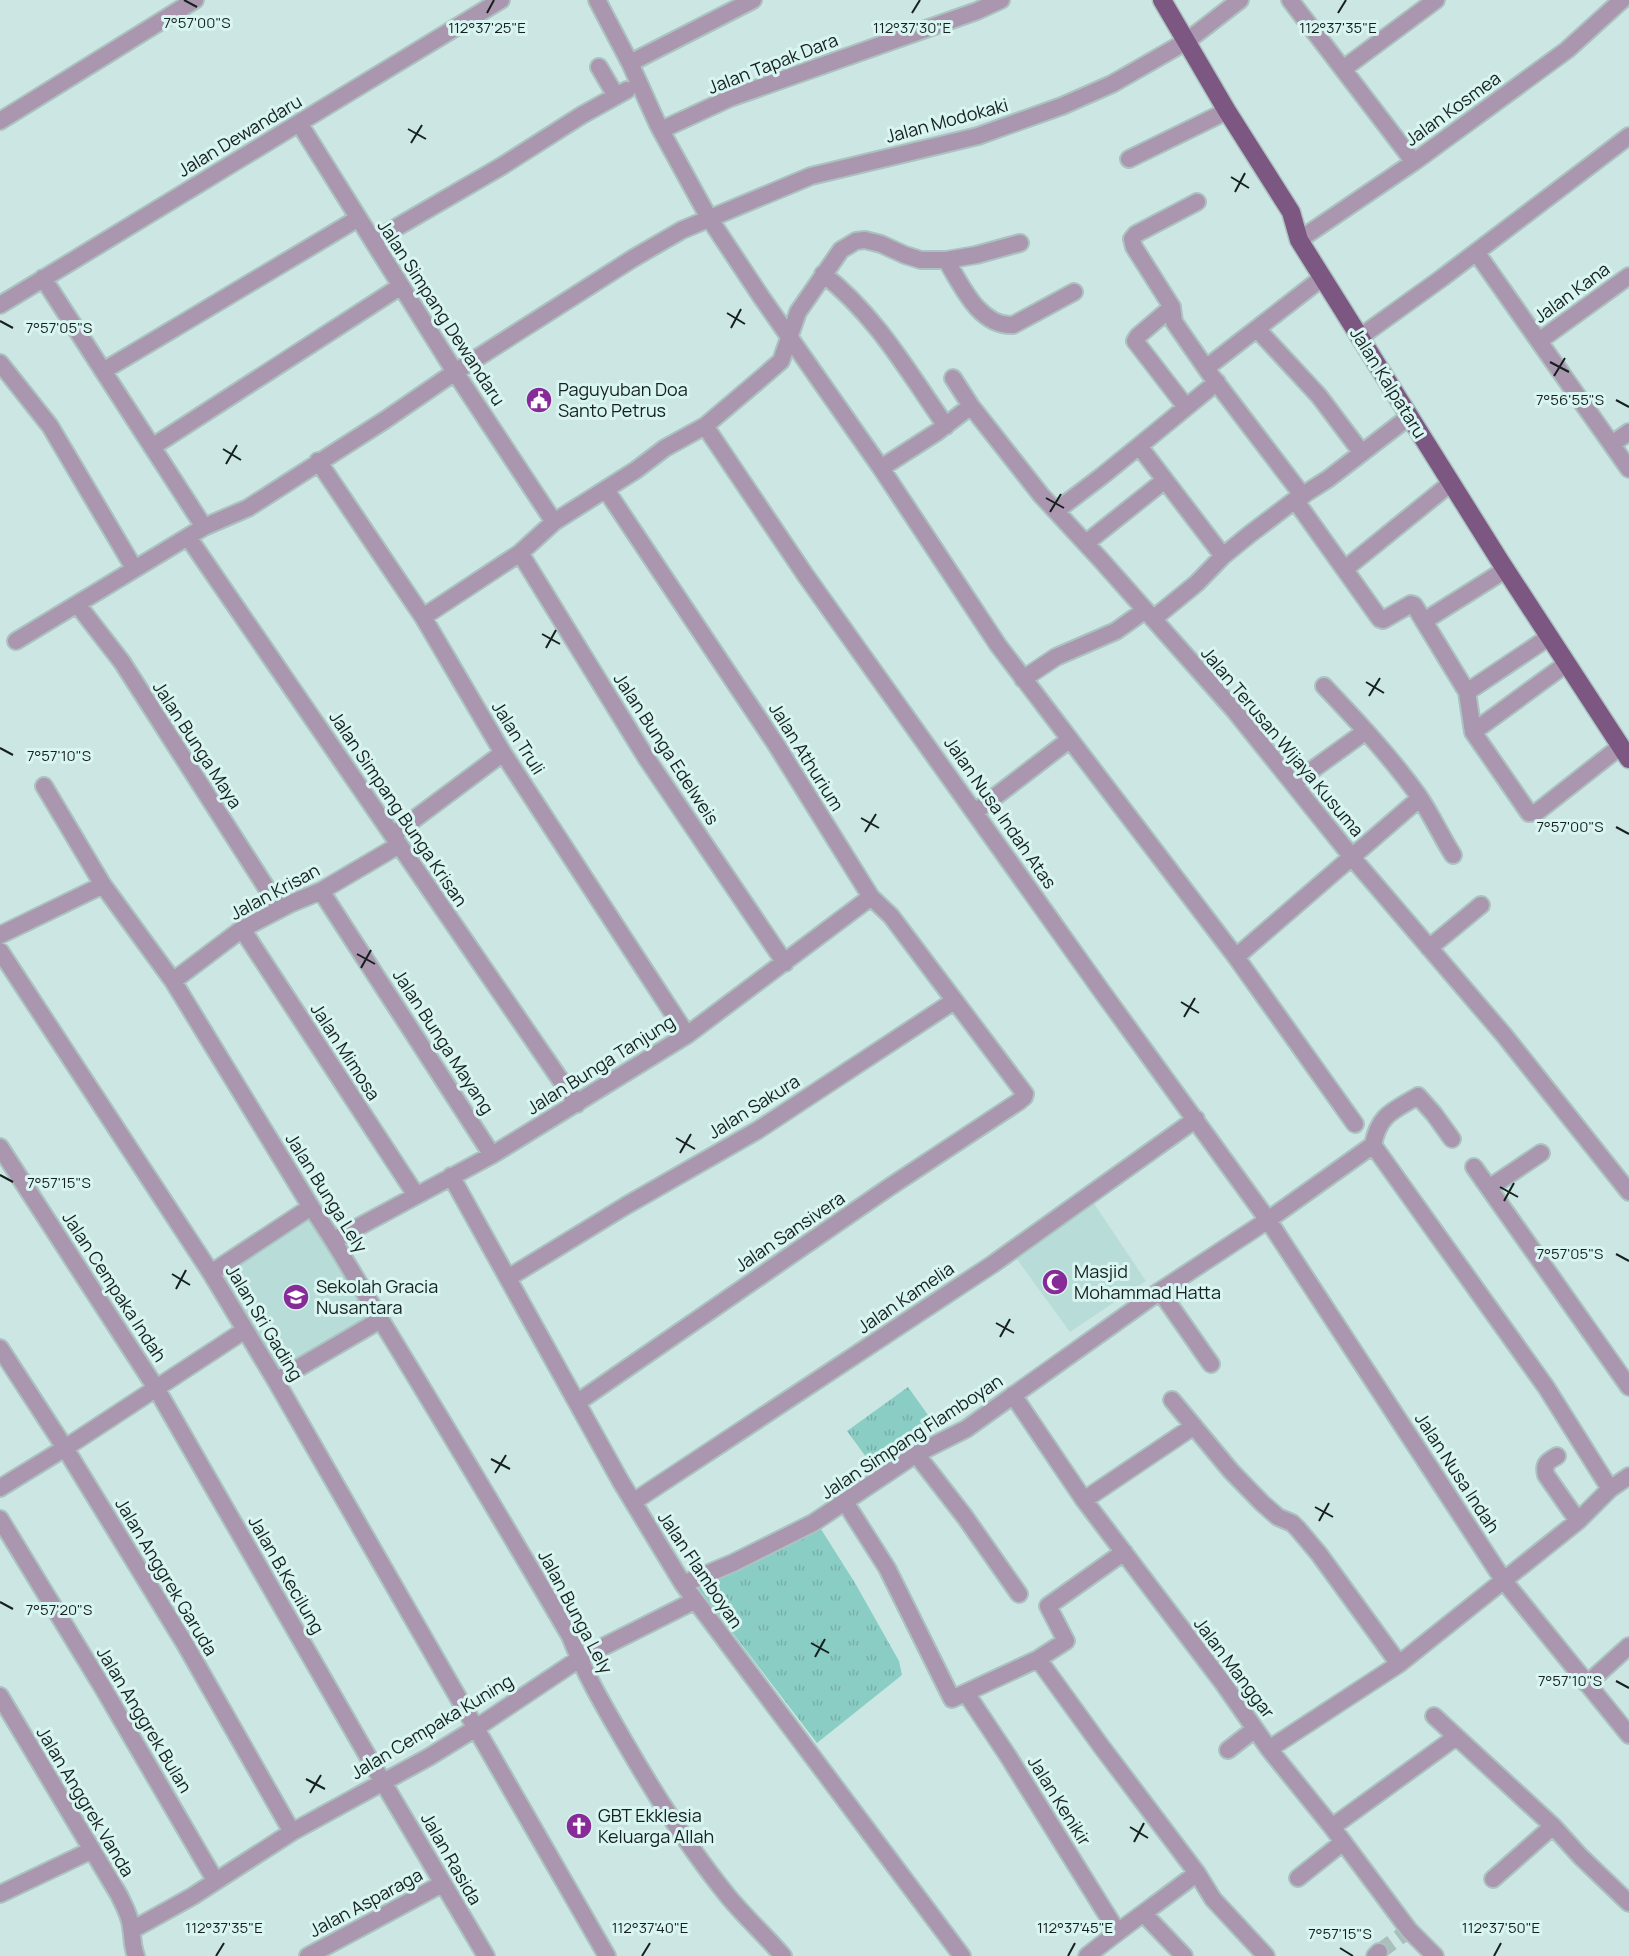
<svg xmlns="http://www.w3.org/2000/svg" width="1629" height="1956" font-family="Manrope,sans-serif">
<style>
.built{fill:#b8dcd7}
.grass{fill:url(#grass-tufts)}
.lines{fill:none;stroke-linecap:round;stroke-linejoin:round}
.minor-tunnel{stroke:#a8bfbc;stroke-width:16;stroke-dasharray:16 8;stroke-linecap:butt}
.minor-casing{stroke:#abc3c0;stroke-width:20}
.major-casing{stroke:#abc3c0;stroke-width:21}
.minor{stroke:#aa96ae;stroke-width:16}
.major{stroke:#7b5782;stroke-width:18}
.ticks{fill:none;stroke:#16201f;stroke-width:2}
.labels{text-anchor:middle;stroke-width:6;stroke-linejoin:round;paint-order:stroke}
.street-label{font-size:18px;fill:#16201f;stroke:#d9f5f1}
.poi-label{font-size:18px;fill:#16201f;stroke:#d9f5f1;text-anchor:start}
.ticks-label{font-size:15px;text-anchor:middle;fill:#16201f;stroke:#d9f5f1;stroke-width:6;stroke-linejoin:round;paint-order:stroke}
</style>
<defs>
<pattern id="grass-tufts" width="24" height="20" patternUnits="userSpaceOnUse" patternTransform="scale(1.5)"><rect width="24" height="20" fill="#8acdc4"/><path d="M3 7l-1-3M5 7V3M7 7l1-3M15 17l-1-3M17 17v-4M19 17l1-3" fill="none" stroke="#76b0a8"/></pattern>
</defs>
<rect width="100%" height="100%" fill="#cce7e3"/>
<!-- built -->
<path class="built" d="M1091,1199L1146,1281L1070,1332L1013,1254Z
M306,1219H311L369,1311V1318L281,1373L223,1277Z"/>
<!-- grass -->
<path class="grass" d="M908,1387L933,1422L872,1465L847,1431Z
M819,1526L855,1583L899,1661L902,1675L817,1743L696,1585Z"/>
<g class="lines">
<!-- minor-tunnel -->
<path class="minor-tunnel" d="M1379,1952L1405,1933"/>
<defs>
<path id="minor" d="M597,0L630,63L658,125L709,218L762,298L881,468L998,645L1236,957L1355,1124
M1290,0L1414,162
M630,63L753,0
M599,67L616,96
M1343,69L1436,0
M0,121L195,0
M299,123L455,372L554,522
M661,130L730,98L977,11L1001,0
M1129,159L1227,111
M1197,202L1136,234L1132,239L1134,247L1172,307L1174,322L1210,374L1303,496
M1299,240L1414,162L1567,50L1622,0
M373,241L502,166L582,115L627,90
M1476,252L1629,469
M946,260C961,284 979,327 1013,325L1074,292
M823,274C875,314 909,373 946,426
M43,278L204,527
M0,305L501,0
M1172,307L1138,336L1135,341L1186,407
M1257,329L1319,396L1362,453
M1360,337L1442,278L1629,136
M1539,341L1629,276
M0,363L50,426L134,568
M1206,368L1322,278
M103,371L357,219
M953,378L971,406
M1217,382L1139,446L1223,556
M705,426L806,576L1103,993L1268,1220L1504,1581L1629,1735
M1612,444L1629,432
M152,447L401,286
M318,461L423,617L503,753L687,1035
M881,468L937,432L971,406L1041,495L1101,560L1234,710L1356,862L1504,1035L1629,1192
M1295,500L1380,619L1383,620L1411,604L1414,605L1467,692L1473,732L1529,813L1537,812L1621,746
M1056,511L1102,476L1139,446
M188,537L577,1104
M1086,543L1165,480
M520,553L647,759L785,963
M1345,569L1451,483
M77,604L122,662L280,909
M423,617L520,553L554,522L636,470L665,448L705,426L765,375L781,361L798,312L841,250L856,241L865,240L881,244L905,255L921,260H946L976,255L1020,243
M1153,619L1197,583L1223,556L1250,534L1295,500L1328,479L1410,416
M1424,621L1505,570
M16,641L204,527L248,508L385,420L455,372L632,259L682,230L811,176L978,136L1062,106L1112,84L1187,41L1240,0
M1023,679L1056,657L1116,631L1144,611
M1324,686C1357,721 1390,756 1418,795C1431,814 1441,836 1453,855
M1467,692L1549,637
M1473,732L1566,664
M1294,783L1366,731
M44,786L103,885L173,981L311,1207C340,1248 363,1292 390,1335C451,1435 511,1535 570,1636C585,1675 606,1710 627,1746C657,1798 689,1848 727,1895C744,1916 765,1935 783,1956
M975,812L1069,740
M393,835L503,753
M321,891L492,1155
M242,929L416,1195
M0,935L103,885
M1429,948L1481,905
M0,951L211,1273L276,1381L607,1956
M1236,957L1420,798
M173,981L242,929L292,903L321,891L399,845
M0,1147L156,1388L374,1767L486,1956
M1474,1167L1629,1387
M451,1176L621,1482L683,1584L962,1956
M1489,1188L1541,1153
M334,1240L492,1155L687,1035L871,897
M211,1273L311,1207
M508,1278L627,1205L758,1130L954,1001
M1160,1291L1211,1364
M0,1348L65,1448L185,1644L292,1832
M276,1381L380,1320
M1013,1395L1084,1500L1223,1683L1269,1749L1332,1827L1409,1930L1435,1956
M1172,1400L1231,1471L1262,1503L1278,1517L1292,1523L1298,1529L1319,1554L1399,1664
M578,1402L888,1188L1018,1102L1024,1097L1025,1094L891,916L871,897L775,743L606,490
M916,1454L965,1517L1019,1594
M1557,1456C1548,1461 1543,1464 1546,1475L1578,1521
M0,1488L65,1448L245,1330
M1610,1489L1629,1476
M1084,1500L1194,1426
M633,1502L993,1264L1196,1119
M845,1502L887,1568L952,1699L1038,1659L1066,1641L1048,1606L1124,1552
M0,1519L103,1688L215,1880
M683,1584L733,1563L813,1523L916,1454L966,1429L1160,1291L1268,1220L1373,1145C1379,1114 1393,1111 1418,1096L1434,1114L1452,1139
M1038,1659L1101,1746L1197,1873L1213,1899L1266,1956
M1587,1684L1629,1646
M966,1693L1008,1756L1117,1931
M0,1696L119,1895C124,1906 130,1915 131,1927C133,1938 132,1946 136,1956
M1434,1716L1553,1826L1580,1856L1629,1903
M1269,1749L1399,1664L1578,1521L1610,1489L1546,1387L1373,1145
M1228,1750L1255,1729
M1332,1827L1456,1737
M1298,1878L1342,1843
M1493,1879L1553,1826
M0,1894L92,1850
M1144,1914L1184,1956
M132,1930L193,1896L292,1832L429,1757L476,1728L579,1659L694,1601
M308,1956L442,1884
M1087,1956C1123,1927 1161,1901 1197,1873
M1375,1956L1379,1952"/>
<path id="major" d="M1162,0L1227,111L1291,212L1299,240L1500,561L1629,759"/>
</defs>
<!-- minor casing -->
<use href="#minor" class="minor-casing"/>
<!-- major casing -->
<use href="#major" class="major-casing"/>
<!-- minor -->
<use href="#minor" class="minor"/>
<!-- major -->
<use href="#major" class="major"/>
</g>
<!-- ticks -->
<path class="ticks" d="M184,0L197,7M487,13L494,0M912,13L920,0M1338,13L1346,0M408,129L426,139M411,143L422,125M1231,177L1249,188M1235,192L1245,173M727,313L745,324M0,321L13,328M731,328L741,309M1550,362L1569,372M1554,376L1565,358M1616,400L1629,407M223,449L241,460M226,464L237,445M1046,498L1064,508M1050,512L1061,494M542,634L560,644M546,648L556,630M1366,682L1384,693M1369,696L1380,678M0,748L13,755M861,818L879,828M1616,827L1629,834M865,832L876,814M357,954L375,964M361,968L371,950M1181,1002L1199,1013M1184,1017L1195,998M676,1138L695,1149M680,1153L691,1134M0,1175L13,1182M1500,1187L1518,1197M1504,1201L1514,1183M1616,1254L1629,1261M172,1274L190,1285M176,1289L186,1270M996,1323L1014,1333M1000,1337L1010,1319M491,1459L510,1469M495,1473L506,1455M1315,1507L1333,1517M1319,1521L1329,1503M0,1602L13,1609M811,1643L829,1653M815,1657L825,1639M1616,1681L1629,1688M306,1779L325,1789M310,1793L321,1775M1130,1827L1148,1838M1134,1842L1144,1823M1340,1948L1353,1956M216,1956L224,1943M642,1956L650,1943M1068,1956L1075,1943M1494,1956L1501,1943"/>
<!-- icons -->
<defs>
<symbol id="civic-disc" viewBox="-11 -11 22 22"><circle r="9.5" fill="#862b97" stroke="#d9f5f1"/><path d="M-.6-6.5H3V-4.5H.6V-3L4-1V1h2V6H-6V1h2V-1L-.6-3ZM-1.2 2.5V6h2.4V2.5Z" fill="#fff"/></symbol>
<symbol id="mosque-disc" viewBox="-11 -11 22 22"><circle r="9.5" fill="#862b97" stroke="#d9f5f1"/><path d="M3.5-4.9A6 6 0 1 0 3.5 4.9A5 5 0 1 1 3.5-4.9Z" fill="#fff"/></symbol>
<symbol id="school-disc" viewBox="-11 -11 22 22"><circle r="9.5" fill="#862b97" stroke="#d9f5f1"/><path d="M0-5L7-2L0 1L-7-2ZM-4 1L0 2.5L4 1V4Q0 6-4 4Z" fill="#fff"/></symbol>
<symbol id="church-disc" viewBox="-11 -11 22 22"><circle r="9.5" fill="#862b97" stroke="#d9f5f1"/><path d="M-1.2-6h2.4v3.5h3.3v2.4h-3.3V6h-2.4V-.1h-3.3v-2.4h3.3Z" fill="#fff"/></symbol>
</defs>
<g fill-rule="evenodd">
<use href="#civic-disc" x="524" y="385" width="30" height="30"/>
<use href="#mosque-disc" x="1040" y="1267" width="30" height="30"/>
<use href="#school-disc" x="281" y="1282" width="30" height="30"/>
<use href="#church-disc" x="564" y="1811" width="30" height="30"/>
</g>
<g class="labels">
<!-- street labels -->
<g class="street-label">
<text transform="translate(773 64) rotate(-21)" y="6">Jalan Tapak Dara</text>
<text transform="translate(1453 109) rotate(-36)" y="6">Jalan Kosmea</text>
<text transform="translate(947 121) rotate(-15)" y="6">Jalan Modokaki</text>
<text transform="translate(240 136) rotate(-31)" y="6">Jalan Dewandaru</text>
<text transform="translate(1572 293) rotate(-36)" y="6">Jalan Kana</text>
<text transform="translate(441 313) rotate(57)" y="6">Jalan Simpang Dewandaru</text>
<text transform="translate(1388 383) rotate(58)" y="6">Jalan Kalpataru</text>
<text transform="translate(518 738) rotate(58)" y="6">Jalan Truli</text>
<text transform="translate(1282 742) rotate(50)" y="6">Jalan Terusan Wijaya Kusuma</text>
<text transform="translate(197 745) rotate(57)" y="6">Jalan Bunga Maya</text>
<text transform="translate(666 749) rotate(57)" y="6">Jalan Bunga Edelweis</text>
<text transform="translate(806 757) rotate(58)" y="6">Jalan Athurium</text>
<text transform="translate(398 809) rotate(56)" y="6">Jalan Simpang Bunga Krisan</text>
<text transform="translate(1000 813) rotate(55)" y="6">Jalan Nusa Indah Atas</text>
<text transform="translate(275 892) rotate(-28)" y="6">Jalan Krisan</text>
<text transform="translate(443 1042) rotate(57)" y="6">Jalan Bunga Mayang</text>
<text transform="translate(345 1052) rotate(57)" y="6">Jalan Mimosa</text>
<text transform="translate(601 1065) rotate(-32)" y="6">Jalan Bunga Tanjung</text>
<text transform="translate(754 1107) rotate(-32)" y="6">Jalan Sakura</text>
<text transform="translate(326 1193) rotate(58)" y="6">Jalan Bunga Lely</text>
<text transform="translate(790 1232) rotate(-34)" y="6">Jalan Sansivera</text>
<text transform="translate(114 1287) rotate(57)" y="6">Jalan Cempaka Indah</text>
<text transform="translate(906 1298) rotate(-34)" y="6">Jalan Kamelia</text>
<text transform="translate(264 1323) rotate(59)" y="6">Jalan Sri Gading</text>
<text transform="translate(912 1437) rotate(-33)" y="6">Jalan Simpang Flamboyan</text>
<text transform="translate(1457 1473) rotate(57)" y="6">Jalan Nusa Indah</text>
<text transform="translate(700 1570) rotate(56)" y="6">Jalan Flamboyan</text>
<text transform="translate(286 1575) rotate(60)" y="6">Jalan B.Kecilung</text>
<text transform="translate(166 1577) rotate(59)" y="6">Jalan Anggrek Garuda</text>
<text transform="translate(575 1612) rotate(62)" y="6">Jalan Bunga Lely</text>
<text transform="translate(1234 1668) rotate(53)" y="6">Jalan Manggar</text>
<text transform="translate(144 1720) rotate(59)" y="6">Jalan Anggrek Bulan</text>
<text transform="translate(432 1727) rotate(-31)" y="6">Jalan Cempaka Kuning</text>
<text transform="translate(1059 1801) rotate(58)" y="6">Jalan Kenikir</text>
<text transform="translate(85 1802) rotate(59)" y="6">Jalan Anggrek Vanda</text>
<text transform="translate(451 1859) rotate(60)" y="6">Jalan Rasida</text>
<text transform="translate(366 1903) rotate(-28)" y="6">Jalan Asparaga</text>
</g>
<!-- poi labels -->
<g class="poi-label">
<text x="558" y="396">Paguyuban Doa<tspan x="558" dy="21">Santo Petrus</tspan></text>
<text x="1074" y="1278">Masjid<tspan x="1074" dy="21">Mohammad Hatta</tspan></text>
<text x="316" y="1293">Sekolah Gracia<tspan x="316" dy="21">Nusantara</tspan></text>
<text x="598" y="1822">GBT Ekklesia<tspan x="598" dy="21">Keluarga Allah</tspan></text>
</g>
</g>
<g class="ticks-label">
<text x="197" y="28">7°57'00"S</text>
<text x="1338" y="33">112°37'35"E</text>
<text x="487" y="33">112°37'25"E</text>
<text x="912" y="33">112°37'30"E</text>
<text x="59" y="333">7°57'05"S</text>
<text x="1570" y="405">7°56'55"S</text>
<text x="59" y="761">7°57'10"S</text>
<text x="1570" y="832">7°57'00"S</text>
<text x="59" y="1188">7°57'15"S</text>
<text x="1570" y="1259">7°57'05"S</text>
<text x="59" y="1615">7°57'20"S</text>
<text x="1570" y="1686">7°57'10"S</text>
<text x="224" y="1933">112°37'35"E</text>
<text x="650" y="1933">112°37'40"E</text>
<text x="1075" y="1933">112°37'45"E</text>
<text x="1501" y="1933">112°37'50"E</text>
<text x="1340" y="1939">7°57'15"S</text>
</g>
</svg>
